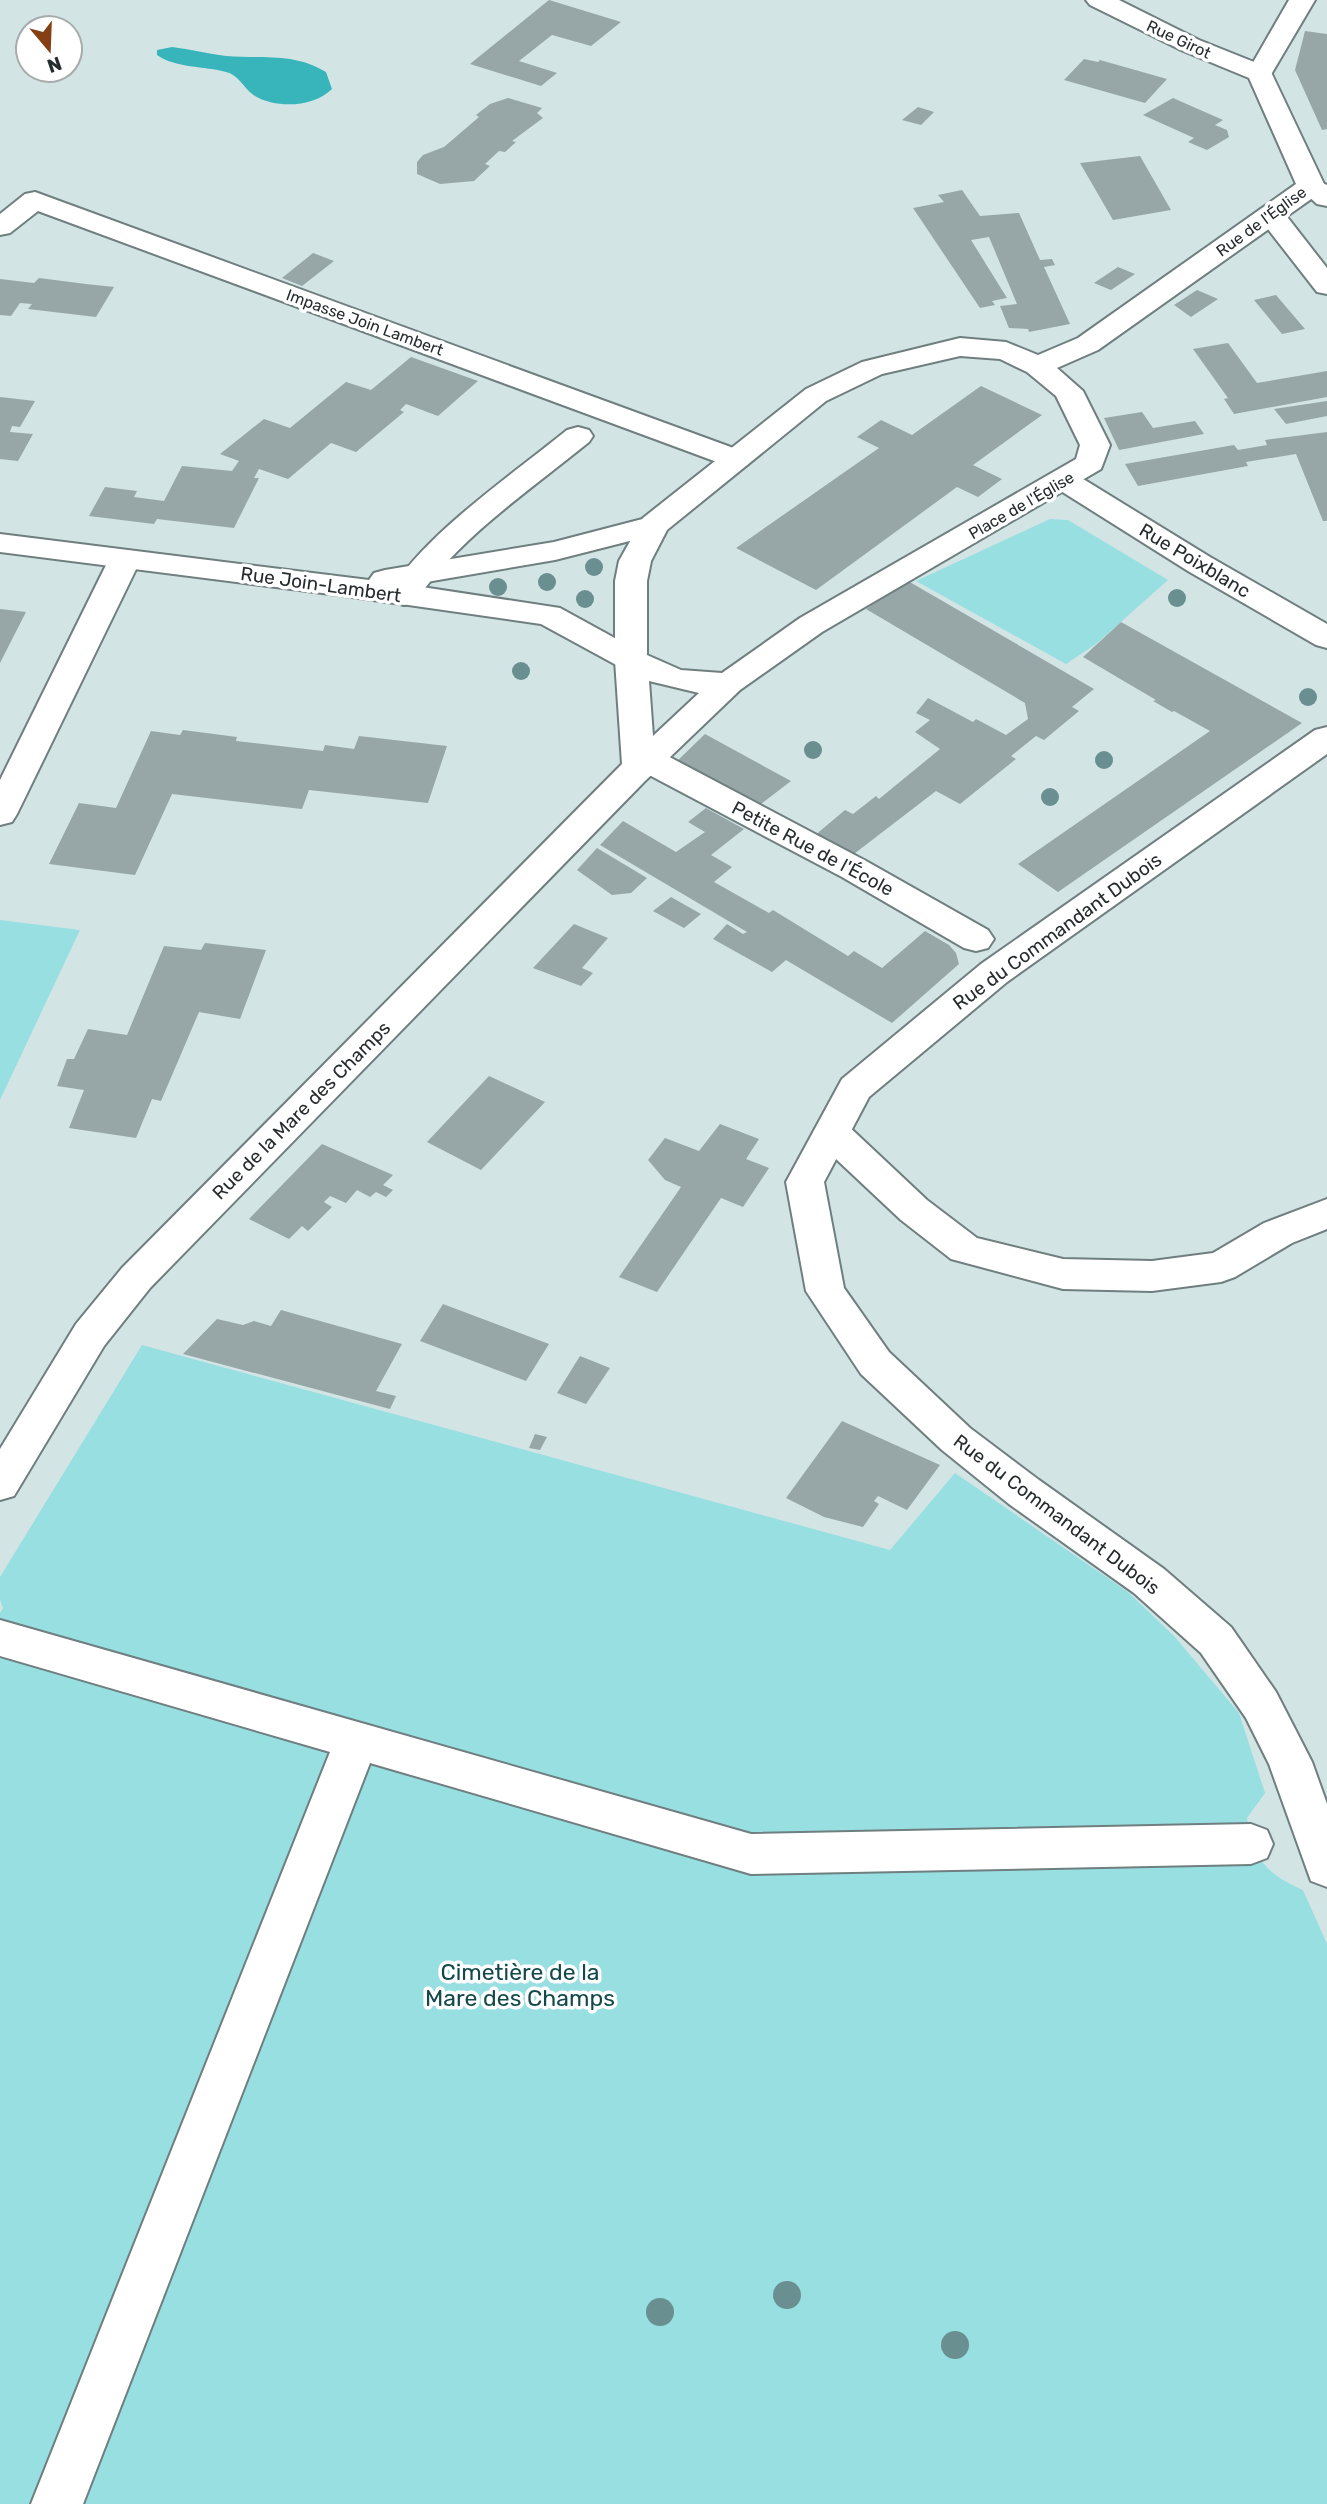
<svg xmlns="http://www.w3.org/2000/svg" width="1327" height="2504" font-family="Rubik,sans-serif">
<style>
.green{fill:#98dfe2}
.water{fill:#37b5bb}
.building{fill:#97a7a8}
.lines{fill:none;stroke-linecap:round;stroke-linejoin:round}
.service-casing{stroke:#6f7e7f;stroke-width:4}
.minor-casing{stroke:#6f7e7f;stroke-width:4}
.tertiary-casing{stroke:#6f7e7f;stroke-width:4}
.service{fill:#fff;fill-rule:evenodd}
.minor{fill:#fff;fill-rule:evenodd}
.tertiary{fill:#fff;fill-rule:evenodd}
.tree{fill:#698f90}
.labels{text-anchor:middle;stroke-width:7;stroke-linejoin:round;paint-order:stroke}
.far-street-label{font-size:16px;fill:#262c2d;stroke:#fff}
.street-label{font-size:19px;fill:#262c2d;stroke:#fff}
.near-park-label{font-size:23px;fill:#13494b;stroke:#fff}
</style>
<rect width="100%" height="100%" fill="#d3e4e5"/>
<!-- green -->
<path class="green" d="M1050,519L1068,520L1168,580L1096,644L1066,664L916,581Z
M0,920L80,930L0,1100Z
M142,1345L890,1550L955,1473L1128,1592L1175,1637L1239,1713L1265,1793L1247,1818C1254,1859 1265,1873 1303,1890L1327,1944V2504H0V1613L3,1608L0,1600V1577Z"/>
<!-- water -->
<path class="water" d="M172,47C190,49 208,54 226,56C262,59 293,52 326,72L332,89C314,107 277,109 255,96C244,89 239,75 226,72C205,66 175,68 157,55V50Z"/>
<!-- building -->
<path class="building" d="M549,0L621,22L591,46L552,35L519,61L557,73L541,86L470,64Z
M1305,31L1327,34V129L1322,130L1295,70Z
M1084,59L1098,62L1100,60L1167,79L1145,103L1064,80Z
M508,98L542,108L537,113L543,118L512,141L516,142L505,152L499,151L485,164L490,166L474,181L440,184L417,174V162L423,155L444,147L479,117L476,115L490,104Z
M1173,98L1223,120L1215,125L1227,130L1229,137L1207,150L1188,142L1194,138L1143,115Z
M918,107L934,112L921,125L902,120Z
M1140,156L1171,210L1113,220L1080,163Z
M962,190L980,216L1019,213L1040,260L1052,259L1055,265L1044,267L1070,324L1029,332L1028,329L1009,328L1000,306L1017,304L989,237L971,240L1007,298L992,301L995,305L980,308L913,208L944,202L938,195Z
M313,253L334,261L302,286L282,278Z
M1118,267L1135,274L1111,290L1094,283Z
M39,278L86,284L114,287L96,317L28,309L32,304L20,303L11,316L0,315V279L34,283Z
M1197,290L1218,299L1191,317L1174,305Z
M1276,295L1305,329L1282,334L1254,300Z
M1228,343L1257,383L1327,371V397L1234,414L1224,399L1228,398L1193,349Z
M411,357L478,381L438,416L406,404L400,410L404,412L356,452L331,443L288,479L259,469L254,478H259L234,528L157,519L154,524L89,516L105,487L137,491L134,497L164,501L182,466L232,471L239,461L220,454L264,419L290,428L346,382L371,390Z
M981,386L1042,415L973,465L1002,479L978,497L957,487L816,590L736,548L879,448L857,437L881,420L912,435Z
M0,397L35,401L20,427L12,426L10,432L33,434L18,461L0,459Z
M1327,401V416L1286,424L1274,409Z
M1142,412L1153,428L1195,421L1204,434L1119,450L1104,418Z
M1327,432V521H1323L1296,454L1246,462L1248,466L1138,486L1125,464L1234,445L1238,450L1267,445L1265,440Z
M908,581L1094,689L1072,707L1079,711L1044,740L1036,736L1011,756L1016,759L960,804L936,791L850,857L813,837L845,810L853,814L876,796L879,799L940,749L915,732L930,720L916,713L928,698L973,722L976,719L1006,735L1028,719L1025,703L866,609Z
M0,609L26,612L0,663Z
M1121,622L1302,723L1058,892L1018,864L1210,731L1174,711L1172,712L1153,701L1156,700L1083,657Z
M183,730L237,737L236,741L323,751L325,745L354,749L359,736L447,746L428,803L309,790L302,809L172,794L135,875L49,864L79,803L116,808L151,731L180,735Z
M705,734L791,781L757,807L674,764Z
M706,808L744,829L711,855L732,867L714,882L769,913L773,910L848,956L854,951L882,968L925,931L949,945L956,953L959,964L892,1023L786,960L772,972L713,939L727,924L743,934L747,932L600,845L623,821L676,852L705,832L688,822Z
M597,848L647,878L631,893L612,895L577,870Z
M671,897L701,914L684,928L653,911Z
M574,924L608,938L582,968L593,973L581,986L533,968Z
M205,943L266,950L240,1019L199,1012L161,1101L152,1099L136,1138L69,1128L84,1090L57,1086L67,1059H74L88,1029L127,1035L164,946L201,950Z
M489,1076L545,1102L481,1170L427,1142Z
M720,1124L759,1139L746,1159L769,1168L743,1207L721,1198L657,1292L619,1277L681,1187L665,1180L648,1160L665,1138L699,1151Z
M322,1144L393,1175L383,1185L393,1190L386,1197L376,1192L370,1197L357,1190L346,1203L330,1196L324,1202L332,1207L308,1231L302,1226L289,1239L249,1219Z
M443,1304L549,1344L526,1381L420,1341Z
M281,1310L402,1344L376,1391L396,1396L390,1409L183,1354L217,1319L243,1325L254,1321L271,1326Z
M580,1356L610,1368L586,1404L557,1393Z
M842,1421L940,1465L907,1510L878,1496L874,1501L879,1504L863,1527L824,1517L786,1498Z
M535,1434L547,1437L540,1450L529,1448Z"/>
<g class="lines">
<defs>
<path id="service" d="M1271,207L1281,209L1327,268V294L1317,292L1257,215L1261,209Z
M578,427L589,430L593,436L589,442C529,491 458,538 415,602L404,605L393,602L388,595C424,534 512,475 567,430Z
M125,550L136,552L141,559L17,814L12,822L0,825V780L109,559L114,552Z
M832,1119L845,1123L927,1200L977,1238L1063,1259L1152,1261L1213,1253L1264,1223L1327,1199V1229L1292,1243L1235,1277L1221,1282L1152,1291L1063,1289L951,1259L901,1220L819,1143L813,1133L819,1123Z
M0,1620L751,1834L1251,1824L1267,1830L1273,1844L1267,1858L1251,1864L751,1874L370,1763L83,2504H31L330,1752L0,1656Z"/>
<path id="minor" d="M1289,0H1315L1269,78L1260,81L1251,78L1247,73Z
M1311,178L1327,185V206L1317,204L1297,186L1301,180Z
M35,192L747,453L751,459L747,465L736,468L725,465L38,211L10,233L0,235V214L25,194Z
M1064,471L1075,474L1210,557L1327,624V648L1316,645L1188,571L1053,486L1049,480L1053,474Z
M654,516L665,518L669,525L665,532L555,560L409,585L560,608L642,653L647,660L642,667L631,670L620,667L541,624L338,595L0,552V534L369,580L374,573L385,570L554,542Z
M1327,727V754L1007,982L869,1097L824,1182L844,1288L889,1352L970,1428L1039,1480L1164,1569L1231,1627L1276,1692L1312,1762L1327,1804V1887L1311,1881L1269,1764L1246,1718L1201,1653L1134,1593L1009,1504L942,1450L861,1374L806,1291L786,1182L842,1079L981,964L1315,730Z
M648,749L660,752L866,861L988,930L994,939L988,948L976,951L964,948L842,877L636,768L631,760L636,752Z"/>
<path id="tertiary" d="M1086,0H1119L1199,40L1269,68L1325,186L1321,192L1098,350L1057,368L1083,391L1110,445L1101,469L822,632L740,690L644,782L150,1288L104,1346L14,1496L0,1500V1449L76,1324L122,1268L622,764L615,660V581L619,561L643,518L806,389L862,362L960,338L1006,342L1038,355L1078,338L1296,184L1249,78L1181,50L1090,5ZM960,356L1000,359L1027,372L1056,396L1080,445L1076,459L800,618L722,673L681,670L647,655V581L651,561L667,530L826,401L882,374ZM649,681L699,693L653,736Z"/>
</defs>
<!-- service casing -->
<use href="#service" class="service-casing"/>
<!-- minor casing -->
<use href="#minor" class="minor-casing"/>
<!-- tertiary casing -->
<use href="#tertiary" class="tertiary-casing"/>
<!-- service -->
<use href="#service" class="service"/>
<!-- minor -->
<use href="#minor" class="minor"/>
<!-- tertiary -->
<use href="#tertiary" class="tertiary"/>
</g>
<!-- trees -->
<g class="tree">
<circle cx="594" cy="567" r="9"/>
<circle cx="547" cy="582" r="9"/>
<circle cx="498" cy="587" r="9"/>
<circle cx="1177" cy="598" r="9"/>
<circle cx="585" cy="599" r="9"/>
<circle cx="521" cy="671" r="9"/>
<circle cx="1308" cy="697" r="9"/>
<circle cx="813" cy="750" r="9"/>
<circle cx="1104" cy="760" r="9"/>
<circle cx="1050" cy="797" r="9"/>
<circle cx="787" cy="2295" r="14"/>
<circle cx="660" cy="2312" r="14"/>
<circle cx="955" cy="2345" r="14"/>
</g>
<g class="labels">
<!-- far-street labels -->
<g class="far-street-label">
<text transform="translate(1179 39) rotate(25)" y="6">Rue Girot</text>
<text transform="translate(1261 221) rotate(-36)" y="6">Rue de l'Église</text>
<text transform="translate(365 322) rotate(20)" y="6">Impasse Join Lambert</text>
<text transform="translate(1021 505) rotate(-30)" y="6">Place de l'Église</text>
</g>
<!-- street labels -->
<g class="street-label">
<text transform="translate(1195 560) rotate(31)" y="7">Rue Poixblanc</text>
<text transform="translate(321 584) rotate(8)" y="7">Rue Join-Lambert</text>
<text transform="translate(813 848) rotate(28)" y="7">Petite Rue de l'École</text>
<text transform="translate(1057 931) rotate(-36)" y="7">Rue du Commandant Dubois</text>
<text transform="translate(301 1110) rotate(-45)" y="7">Rue de la Mare des Champs</text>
<text transform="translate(1057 1514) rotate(37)" y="7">Rue du Commandant Dubois</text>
</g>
<!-- near-park labels -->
<g class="near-park-label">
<text x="520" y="1980">Cimetière de la<tspan x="520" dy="26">Mare des Champs</tspan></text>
</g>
</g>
<!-- north arrow -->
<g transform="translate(49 49) rotate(161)"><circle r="33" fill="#ffffff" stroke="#a8abab" stroke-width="2"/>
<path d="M0-5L12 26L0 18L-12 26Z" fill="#844014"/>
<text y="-10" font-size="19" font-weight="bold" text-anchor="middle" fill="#262c2d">N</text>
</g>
</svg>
